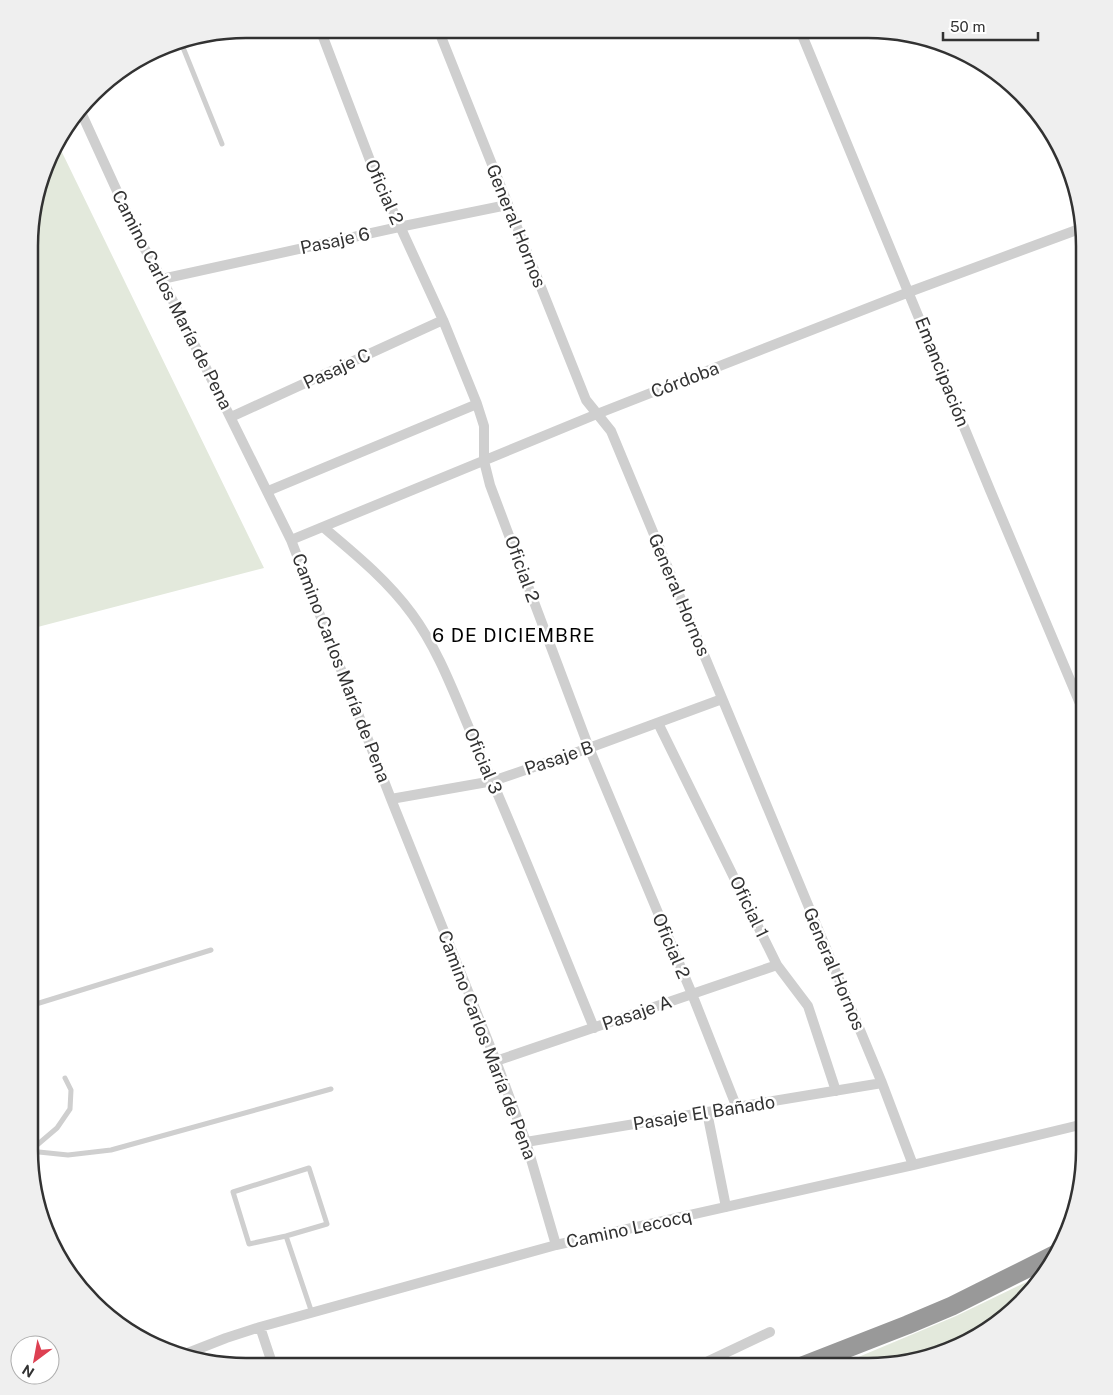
<svg xmlns="http://www.w3.org/2000/svg" width="1113" height="1395" font-family="'Public Sans',sans-serif">
<style>
.green{fill:#e3e9dc}
.lines{fill:none;stroke-linecap:round;stroke-linejoin:round}
.lane{stroke:#cfcfcf;stroke-width:5}
.street{stroke:#cfcfcf;stroke-width:10}
.highway{stroke:#999;stroke-width:19}
.labels{text-anchor:middle;stroke-width:5;stroke-linejoin:round;paint-order:stroke}
.street-label{font-size:18px;fill:#323232;stroke:#fff}
.neighbourhood-label{font-size:19px;letter-spacing:1px;fill:#000;stroke:#fff}
.rim{fill:none;stroke:#323232;stroke-width:2.5}
</style>
<rect width="100%" height="100%" fill="#fff"/>
<!-- green -->
<path class="green" d="M56,140L264,568L30,629L31,217Z
M1043,1274L976,1337L882,1366H837L956,1316Z"/>
<g class="lines">
<!-- lane -->
<path class="lane" d="M180,40L222,144
M29,1007L36,1004L211,950
M29,1151L68,1155L111,1150L331,1089
M30,1151L57,1128L70,1109L71,1090L65,1078
M309,1168L327,1224L286,1236L249,1244L233,1192Z
M286,1236L312,1313"/>
<!-- street -->
<path class="street" d="M320,29L371,163L443,320L477,404L484,426V461L490,485L589,748L692,994L737,1108
M438,29L586,400L611,431L882,1083L913,1165
M800,30L990,490L1084,713
M80,110L138,237L162,279L291,540L391,799L496,1061L526,1142L556,1245
M162,279L399,227L507,205
M231,417L443,320
M268,491L477,404
M323,527C355,554 387,580 412,614C440,652 456,699 475,742C517,836 555,933 594,1028
M291,540L597,414L909,292L1082,228
M658,723L777,965L808,1006L836,1091
M391,799L493,781L589,748L722,699
M496,1061L777,965
M707,1112L726,1207
M526,1142L882,1083
M260,1327L273,1366
M180,1356L226,1338L260,1327L556,1245L913,1165L1084,1124
M698,1366L770,1332"/>
<!-- highway -->
<path class="highway" d="M802,1366L907,1325L952,1306L1056,1254"/>
</g>
<g class="labels">
<!-- street labels -->
<g class="street-label">
<text transform="translate(384 192) rotate(66)" y="6">Oficial 2</text>
<text transform="translate(516 226) rotate(68)" y="6">General Hornos</text>
<text transform="translate(335 241) rotate(-12)" y="6">Pasaje 6</text>
<text transform="translate(172 300) rotate(63)" y="6">Camino Carlos María de Pena</text>
<text transform="translate(337 369) rotate(-25)" y="6">Pasaje C</text>
<text transform="translate(942 372) rotate(68)" y="6">Emancipación</text>
<text transform="translate(685 380) rotate(-21)" y="6">Córdoba</text>
<text transform="translate(522 569) rotate(70)" y="6">Oficial 2</text>
<text transform="translate(679 595) rotate(67)" y="6">General Hornos</text>
<text transform="translate(341 668) rotate(69)" y="6">Camino Carlos María de Pena</text>
<text transform="translate(559 758) rotate(-19)" y="6">Pasaje B</text>
<text transform="translate(483 761) rotate(67)" y="6">Oficial 3</text>
<text transform="translate(749 907) rotate(64)" y="6">Oficial 1</text>
<text transform="translate(671 946) rotate(67)" y="6">Oficial 2</text>
<text transform="translate(834 969) rotate(67)" y="6">General Hornos</text>
<text transform="translate(637 1013) rotate(-19)" y="6">Pasaje A</text>
<text transform="translate(487 1045) rotate(69)" y="6">Camino Carlos María de Pena</text>
<text transform="translate(704 1113) rotate(-9)" y="6">Pasaje El Bañado</text>
<text transform="translate(629 1229) rotate(-12)" y="6">Camino Lecocq</text>
</g>
<!-- neighbourhood labels -->
<g class="neighbourhood-label">
<text x="514" y="642">6 DE DICIEMBRE</text>
</g>
</g>
<!-- crop -->
<path d="M0 0H1113V1395H0ZM246 38H868A208 208 0 0 1 1076 246V1150A208 208 0 0 1 868 1358H246A208 208 0 0 1 38 1150V246A208 208 0 0 1 246 38Z" fill="#efefef" fill-rule="evenodd"/>
<path class="rim" d="M246 38H868A208 208 0 0 1 1076 246V1150A208 208 0 0 1 868 1358H246A208 208 0 0 1 38 1150V246A208 208 0 0 1 246 38Z"/>
<!-- north arrow -->
<g transform="translate(35 1360) rotate(212)"><circle r="24" fill="#ffffff" stroke="#adadad"/>
<path d="M0-4L9 19L0 12L-9 19Z" fill="#dd4052"/>
<text y="-8" font-size="14" font-weight="bold" text-anchor="middle" fill="#323232">N</text>
</g>
<!-- scale -->
<path d="M943 32v8h95v-8" fill="none" stroke="#323232" stroke-width="2.5"/>
<text x="950" y="32" font-size="15" fill="#323232" stroke="#ffffff" stroke-width="4" paint-order="stroke">50 m</text>
</svg>
